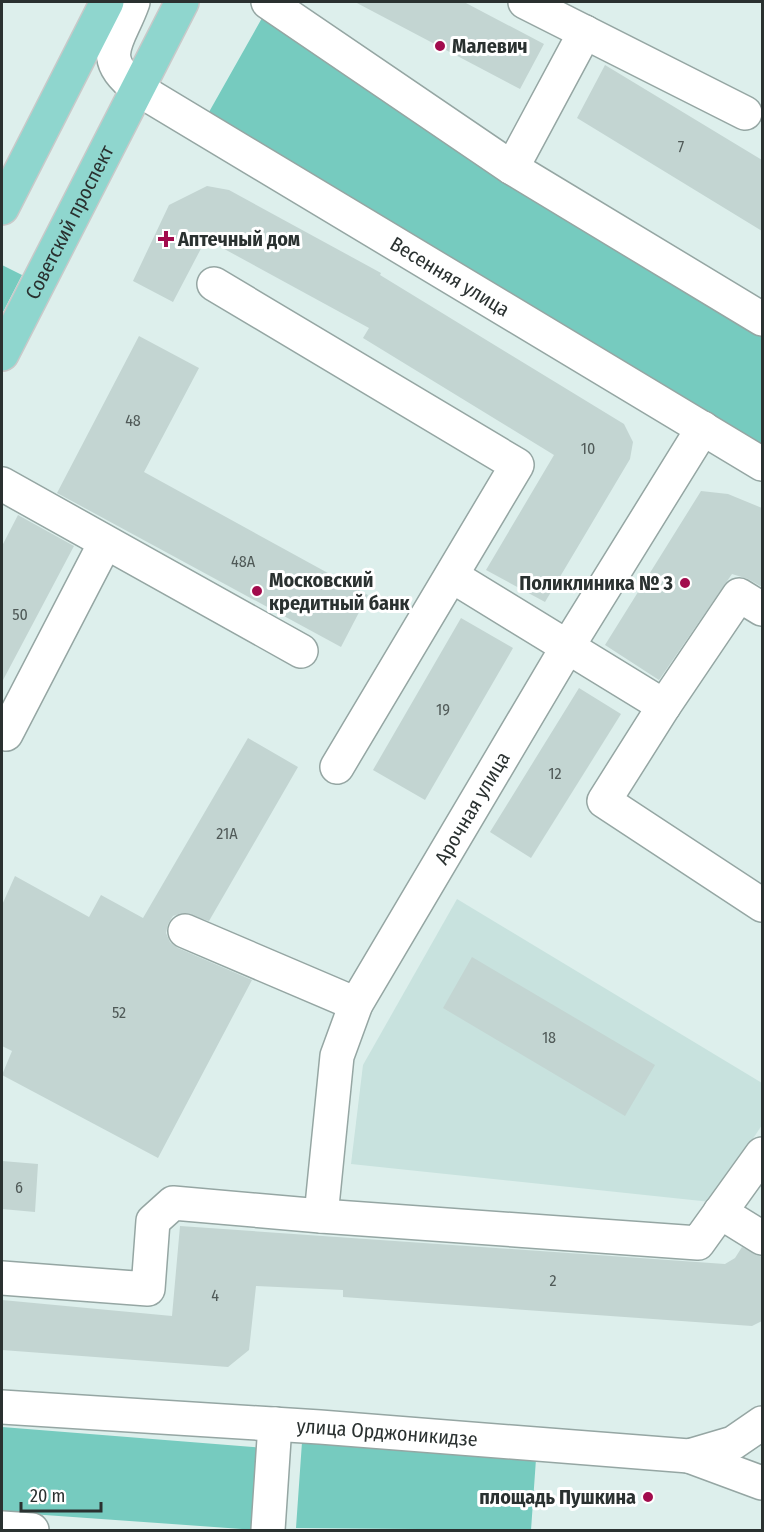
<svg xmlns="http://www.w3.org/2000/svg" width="764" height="1532" font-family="'Fira Sans Condensed',sans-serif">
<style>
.built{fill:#c8e2de}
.green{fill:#76cbbf}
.building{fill:#c3d5d2}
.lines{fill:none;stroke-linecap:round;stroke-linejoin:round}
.minor-casing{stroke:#95a6a3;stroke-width:36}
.major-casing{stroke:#c8c9c9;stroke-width:36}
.minor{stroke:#fff;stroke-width:33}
.major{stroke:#8fd6ce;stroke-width:33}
.poi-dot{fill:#a20c4d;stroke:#fff;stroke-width:2}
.labels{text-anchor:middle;stroke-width:6;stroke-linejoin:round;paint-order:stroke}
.number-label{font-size:16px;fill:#505a58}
.poi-label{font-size:20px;font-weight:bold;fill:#2a3130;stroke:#fff;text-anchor:start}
.street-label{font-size:20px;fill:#2a3130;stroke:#fff}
</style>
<rect width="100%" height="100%" fill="#ddefec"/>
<!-- built -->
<path class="built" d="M457,899L762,1083V1125L711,1202L351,1164L363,1065Z"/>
<!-- green -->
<path class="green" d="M262,18L762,327V454L209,112Z
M2,265L22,275L2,314Z
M2,1427L264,1448L257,1530L2,1512Z
M302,1442L536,1459L531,1530L296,1528Z"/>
<!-- building -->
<path class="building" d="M355,2H464L544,44L520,89Z
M605,65L762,160V231L577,118Z
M207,186L229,190L381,273L380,275L624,424L633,442L630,459L545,602L486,570L554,455L363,338L369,328L206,239L173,302L133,281L169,205Z
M139,336L199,368L144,472L368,595L341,647L57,493Z
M701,491L728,494L762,508V587L748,579L732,574L659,680L605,645Z
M18,515L74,546L2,682V546Z
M461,618L513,648L425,800L373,770Z
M579,688L621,714L531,858L490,832Z
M248,738L298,767L209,921L182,913L173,916L168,924L166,933L170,942L178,948L252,980L158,1158L2,1075L12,1051L2,1046V905L15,876L89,917L101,895L143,918Z
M472,957L655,1065L625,1116L443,1008Z
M2,1161L38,1164L35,1212L2,1209Z
M180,1226L725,1264L735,1258L742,1247L762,1257V1321L752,1326L343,1297V1290L256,1286L249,1350L228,1367L2,1350V1300L172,1316Z"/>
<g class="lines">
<defs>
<g id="minor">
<path id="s1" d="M133,2C119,42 95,57 138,89L762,464"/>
<path d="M268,2L512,168L762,319"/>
<path d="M525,2L745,113"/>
<path d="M512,168L585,32"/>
<path d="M214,284L517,465L337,767"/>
<path d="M2,484L301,651"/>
<path d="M452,576L664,706L739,595L762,609"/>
<path d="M664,706L604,801L762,905"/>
<path d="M6,734L105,543"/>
<path d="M185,931L356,1004"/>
<path d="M720,1212L762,1238"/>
<path id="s2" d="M321,1216L337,1056L356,1004L568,646L703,428"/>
<path d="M2,1278L148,1289L153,1221L173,1203L321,1216L698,1243L762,1154"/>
<path id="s3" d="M2,1407L320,1427L689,1456L733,1443L762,1423"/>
<path d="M689,1456L762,1483"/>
<path d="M2,1528L32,1530"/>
<path d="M268,1530L275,1424"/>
</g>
<g id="major">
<path d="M2,208L107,2"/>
<path id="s4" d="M2,354L182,2"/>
</g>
</defs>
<!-- minor casing -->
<use href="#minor" class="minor-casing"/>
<!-- major casing -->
<use href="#major" class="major-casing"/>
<!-- minor -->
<use href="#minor" class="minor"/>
<!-- major -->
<use href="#major" class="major"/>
</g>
<!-- markers -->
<g class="poi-dot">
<circle cx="440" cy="46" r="6"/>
<path d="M163 230h6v6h6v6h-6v6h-6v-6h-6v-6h6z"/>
<circle cx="685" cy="583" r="6"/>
<circle cx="257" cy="591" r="6"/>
<circle cx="648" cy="1497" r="6"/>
</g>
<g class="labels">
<!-- number labels -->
<g class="number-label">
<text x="681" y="152">7</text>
<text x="133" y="426">48</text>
<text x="588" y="454">10</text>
<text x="243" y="567">48А</text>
<text x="20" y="620">50</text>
<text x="443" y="715">19</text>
<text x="555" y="779">12</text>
<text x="227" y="839">21А</text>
<text x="119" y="1018">52</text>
<text x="549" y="1043">18</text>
<text x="19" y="1193">6</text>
<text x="553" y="1286">2</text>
<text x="215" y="1301">4</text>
</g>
<!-- poi labels -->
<g class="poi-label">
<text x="452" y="53">Малевич</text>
<text x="178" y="246">Аптечный дом</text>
<text x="269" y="587">Московский<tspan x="269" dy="23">кредитный банк</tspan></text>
<text x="673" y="590" text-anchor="end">Поликлиника № 3</text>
<text x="636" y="1504" text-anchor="end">площадь Пушкина</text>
</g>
<!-- street labels -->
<g class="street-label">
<text dy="7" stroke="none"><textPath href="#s4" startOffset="148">Советский проспект</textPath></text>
<text dy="7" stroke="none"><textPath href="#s1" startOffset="464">Весенняя улица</textPath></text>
<text dy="7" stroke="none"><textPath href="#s2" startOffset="444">Арочная улица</textPath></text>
<text dy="7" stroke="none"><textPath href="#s3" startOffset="386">улица Орджоникидзе</textPath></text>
</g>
</g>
<!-- border -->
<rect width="764" height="1532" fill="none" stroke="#2a3130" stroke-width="6"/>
<!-- scale -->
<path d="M21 1502v9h80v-9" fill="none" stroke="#2a3130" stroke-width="3"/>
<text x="30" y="1502" font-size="18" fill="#2a3130" stroke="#ffffff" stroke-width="4.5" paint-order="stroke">20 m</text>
</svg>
